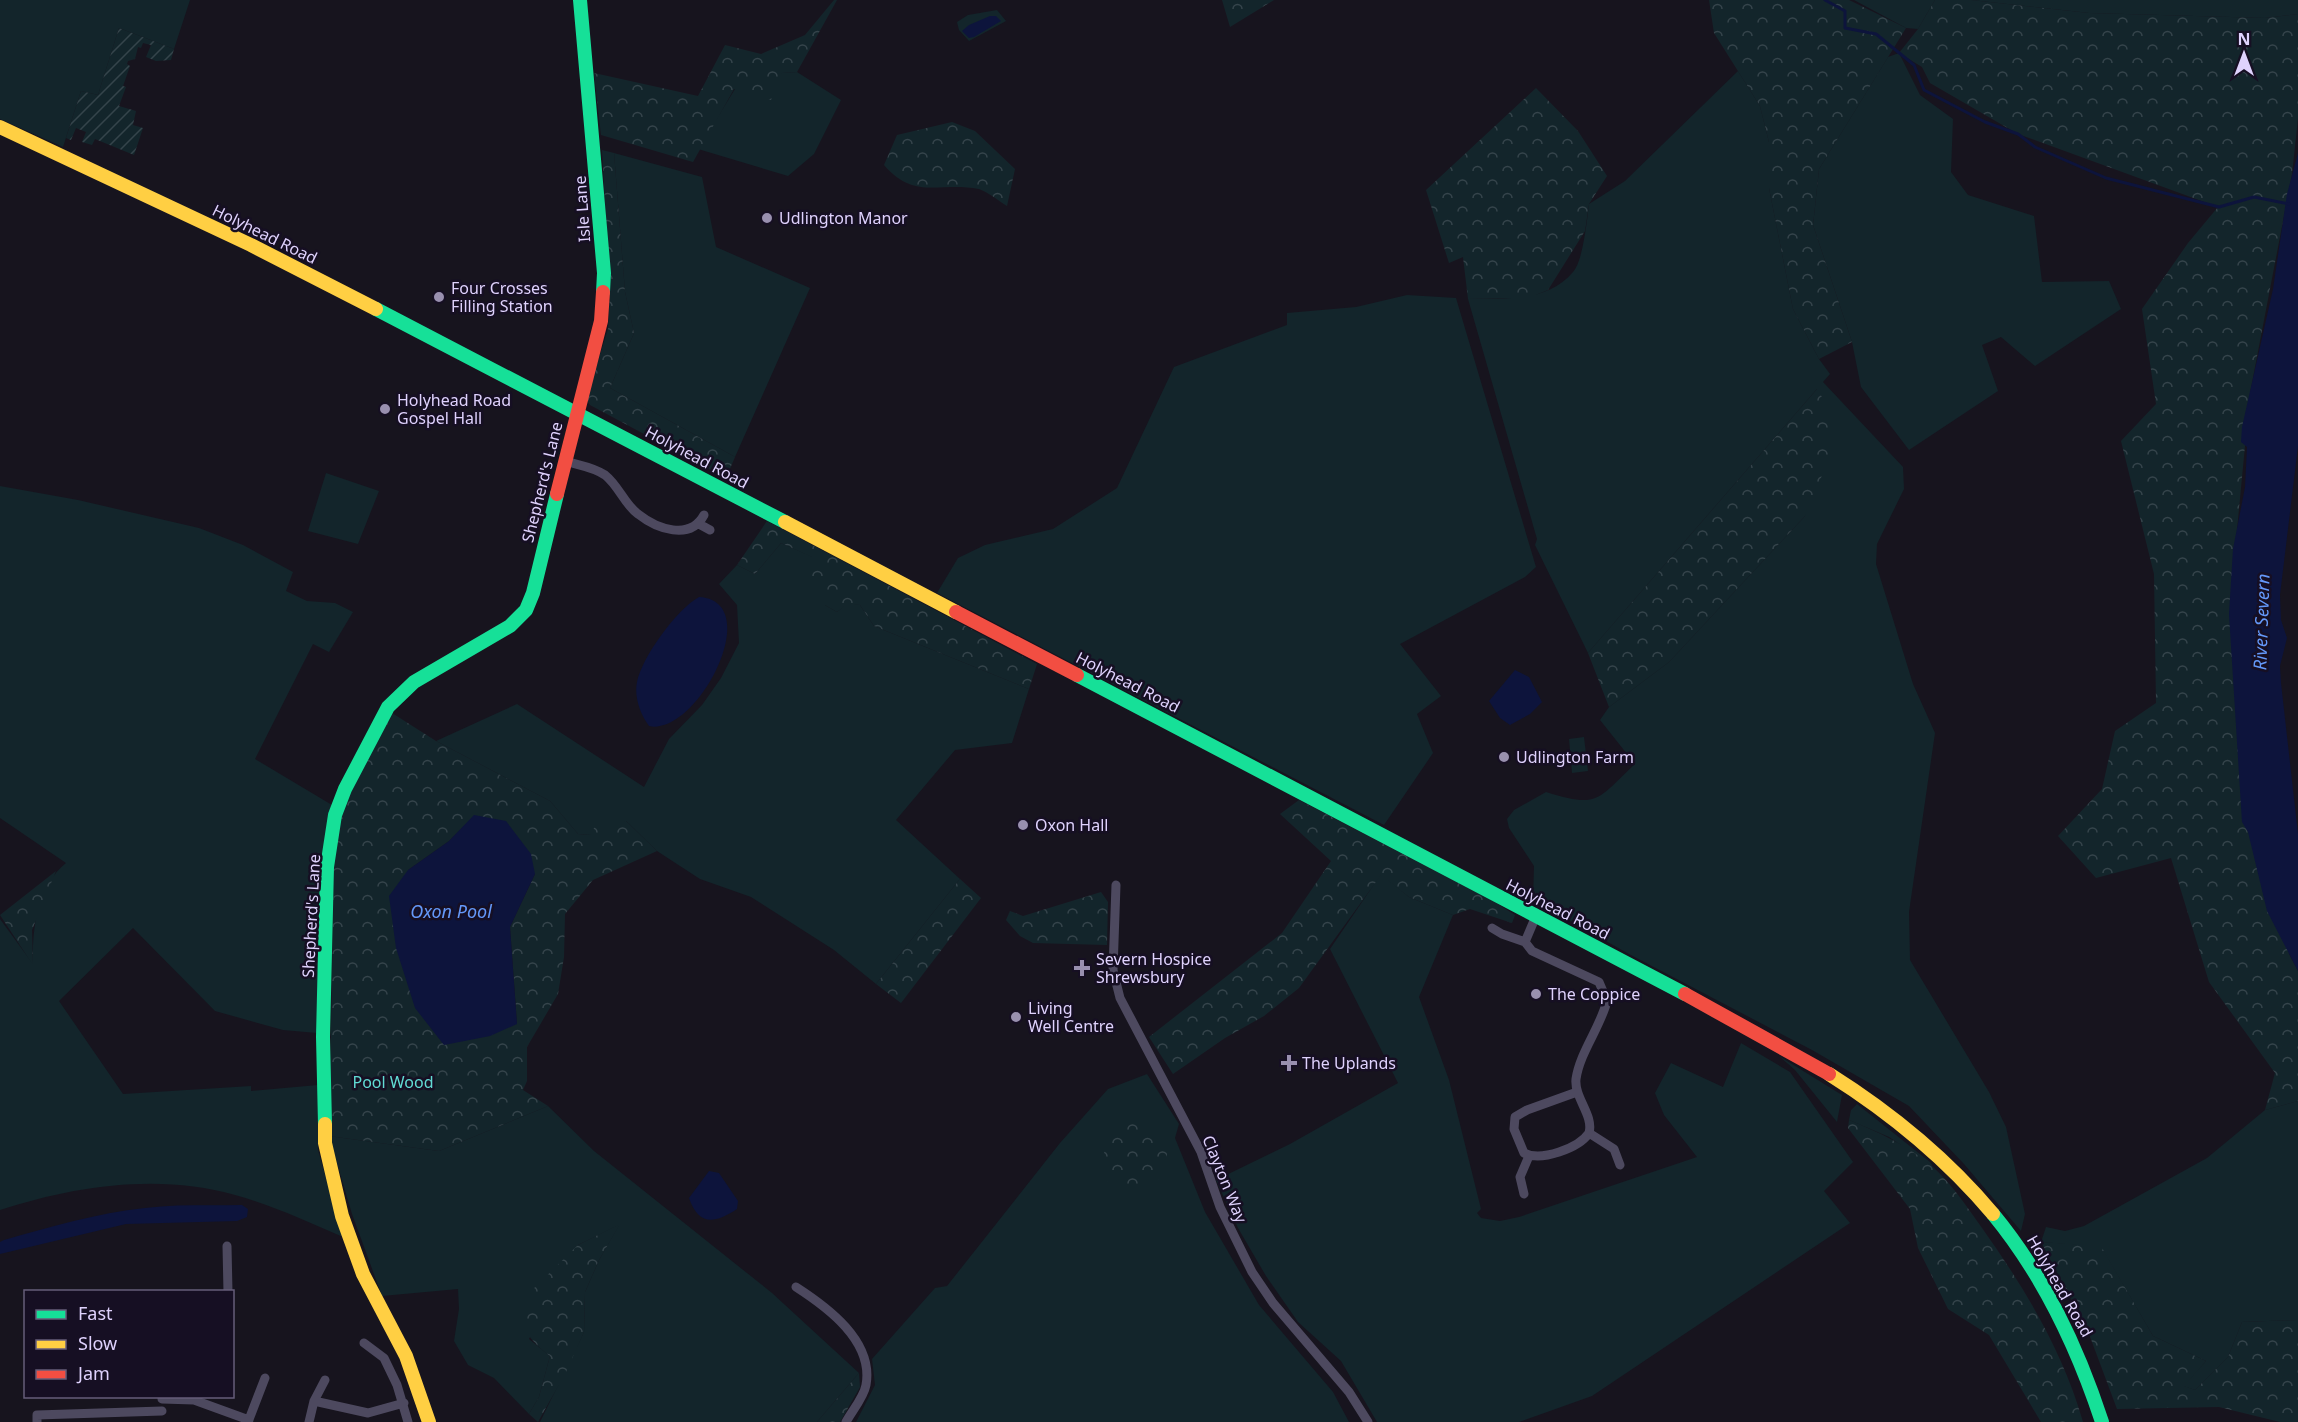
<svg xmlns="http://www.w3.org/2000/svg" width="2298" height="1422" font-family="'Noto Sans',sans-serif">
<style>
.grass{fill:#13252b}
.forest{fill:url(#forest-crowns);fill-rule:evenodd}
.garden{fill:url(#garden-furrows)}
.water{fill:#0d143c}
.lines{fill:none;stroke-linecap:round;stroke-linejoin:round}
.stream{stroke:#0d143c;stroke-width:3}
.street{stroke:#4d495f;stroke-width:9}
.fast{stroke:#16e098;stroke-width:14}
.slow{stroke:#ffcf43;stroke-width:14}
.jam{stroke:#f24e42;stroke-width:14}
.poi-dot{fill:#9990af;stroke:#160f23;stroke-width:2}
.labels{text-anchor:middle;stroke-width:5;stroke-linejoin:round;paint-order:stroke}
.street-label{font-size:16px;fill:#dfd2fd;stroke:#160f23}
.poi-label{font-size:16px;fill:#dfd2fd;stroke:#160f23;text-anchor:start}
.park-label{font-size:16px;fill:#61dbd4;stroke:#160f23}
.water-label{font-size:18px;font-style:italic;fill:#6498f9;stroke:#160f23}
</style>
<defs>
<pattern id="forest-crowns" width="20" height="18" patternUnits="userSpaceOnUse" patternTransform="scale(1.5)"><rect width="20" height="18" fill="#13252b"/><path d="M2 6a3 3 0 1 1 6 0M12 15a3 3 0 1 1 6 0" fill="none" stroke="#35444b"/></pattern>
<pattern id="garden-furrows" width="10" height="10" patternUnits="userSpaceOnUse" patternTransform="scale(1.5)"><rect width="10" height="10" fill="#13252b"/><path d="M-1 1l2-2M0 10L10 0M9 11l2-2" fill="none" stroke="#35444b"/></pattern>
</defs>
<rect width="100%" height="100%" fill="#17141e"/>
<!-- grass -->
<path class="grass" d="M0,0H190L174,49L119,28L98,95L81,91L63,147L0,119Z
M1854,0H1935L1918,29L1906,28Z
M1971,0H2298V14L2265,18L2089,13Z
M997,10L1006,21L969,41L959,30L957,22L968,15Z
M1899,53L1920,95L1953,119L1951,172L1968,195L2034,216L2042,282L2109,281L2121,309L2035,366L2001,337L1982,345L1998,391L1909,450L1861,387L1852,342L1813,225L1819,169L1888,57Z
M1738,71L1760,106L1769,142V188L1793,309L1819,359L1830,374L1823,382L1903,467L1904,489L1877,544L1876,564L1913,684L1935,733L1909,912L1910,960L1989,1092L2006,1127L2025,1214L2021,1231L1964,1164L1909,1106L1812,1050L1629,954L1533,900L1534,866L1509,828L1507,819L1514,810L1546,792C1600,809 1597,799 1635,764L1600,720L1609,707L1669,662L1805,516L1817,389L1588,653L1535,545L1537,539L1468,299C1504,298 1547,303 1573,272C1583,261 1587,220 1589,204L1625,181Z
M797,72L841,100L814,154L788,176L698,149L735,89L782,73Z
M614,153L702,177L716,247L810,288L735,457L610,388L634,333L625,292Z
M1407,295L1456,298L1536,567L1525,577L1400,644L1441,696L1417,714L1433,753L1384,825L937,593L958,558L985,545L1053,529L1117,488L1174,367L1287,325V313L1356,307Z
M326,473L379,491L358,544L308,531Z
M0,486L78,500L199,528L243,545L293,572L286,591L307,601L335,603L353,612L329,652L313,644L255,759L332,805L317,1033L283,1030L215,1011L133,928L59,1001L123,1094L251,1086V1091L318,1085V1150L343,1237C308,1222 272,1205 235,1195C159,1173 74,1186 0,1210V919L33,964C32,929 37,886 66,863L0,818Z
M781,543L813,557L825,586V605L837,612L847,603L860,605L874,626L1029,689L1012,743L955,750L896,820L960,879L876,984L834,950L751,897L700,879L657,851L626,821L590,835L578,834L550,801L436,741L517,704L644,787L669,739L702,705L721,678L739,643L737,605L719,584L737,565L755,574Z
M1584,737L1588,771L1572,773L1569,739Z
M1381,874L1409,897L1453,915L1419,997L1449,1080L1481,1209L1477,1213L1481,1218L1500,1221L1519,1217L1697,1157L1664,1115L1655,1093L1671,1063L1723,1087L1741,1043L1790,1072L1853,1162L1824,1191L1850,1223L1592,1396L1519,1422H1377L1341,1361L1298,1322L1266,1276L1238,1228L1216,1180L1290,1144L1398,1083L1330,949Z
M1779,1056L1842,1095L1837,1122L1795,1070Z
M1147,1074L1179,1124L1175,1138L1205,1212L1259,1305L1333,1392L1349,1422H856L875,1385L872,1359L935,1288L947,1286L1060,1143L1108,1089Z
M2298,1101V1320L2242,1322L2228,1357L2195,1390L2183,1386L2206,1361L2153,1336L2101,1247L2041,1242L2046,1227L2065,1231L2084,1226L2207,1158L2265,1110Z
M1857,1104L1930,1162L1933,1167L1889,1137L1849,1120L1851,1110Z
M548,1106L594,1151L772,1293L859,1373L817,1422H540L584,1332L585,1292L599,1260L619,1225L578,1245L529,1339L550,1356L539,1397L529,1414L494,1378L468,1365L454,1341L459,1309L458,1289L382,1296L352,1214L329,1136L439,1151Z"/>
<!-- forest -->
<path class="forest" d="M834,0H837L797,72L782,73L771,100L734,89L693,162L601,135L594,73L698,96L725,45L761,54L805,35Z
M1222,0H1274L1230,27Z
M1709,0H1849L1906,28L1819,169L1813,225L1852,342L1819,359L1793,309L1769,188V142L1760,106L1714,33Z
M1935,0H1971L2089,13L2265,18L2298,14V118L2292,174L2250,393L2231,593L2289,954L2298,971V1101L2265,1110L2275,1073L2209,982L2171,858L2096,878L2058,836L2102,789L2115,731L2156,703L2154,574L2121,441L2156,404L2142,309L2188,243L2218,207L2018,134L1930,83L1922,67L1899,53L1918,29Z
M1536,88L1578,131L1607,176L1589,204L1585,231L1548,290L1528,298L1468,299L1463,257L1449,263L1426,190Z
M952,122L975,131L1015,169L1007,206C999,201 988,192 979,189C940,181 915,201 884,165L897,135Z
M602,150L614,153L625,292L634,333L610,388L735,457L726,478L590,405L586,399L608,329L610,292Z
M1818,388L1833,424L1831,454L1805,516L1669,662L1609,707L1588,653Z
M767,521L1037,664L1029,689L874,626L860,605L847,604L837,612L825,605L824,586L805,579L812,557L781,543L755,574L737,565Z
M392,713L436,741L550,801L578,834L590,835L597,823L626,821L657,851L593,880L565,914L564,957L558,994L527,1047V1081L523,1090L548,1106L439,1151L329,1136L334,863L339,820L348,794ZM474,816L535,874L510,927L517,1024L408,870L449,841Z
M1299,800L1493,901L1515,915L1512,923L1470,909L1453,915L1409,897L1381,875L1299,988L1264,1016L1225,1038L1173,1074L1149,1037L1282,933L1331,861L1280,814Z
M56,871L32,930L33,965L0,915Z
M960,879L981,898L901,1003L876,984Z
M1101,892L1108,902L1107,945L1033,943L1020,936L1006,920L1010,911L1023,916Z
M1122,1120L1139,1121L1170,1145L1159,1179L1134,1190L1110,1186L1099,1162Z
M1849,1120C1878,1132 1909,1146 1933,1167C1952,1184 1967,1207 1982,1228C2024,1287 2063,1351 2083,1422H2041L1989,1335L1948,1309L1918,1248L1910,1209L1848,1128Z
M620,1224L599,1260L585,1292L584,1332L566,1372L538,1422L529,1414L539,1397L550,1356C525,1336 524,1332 523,1299L578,1245Z
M2041,1242L2101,1246L2153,1336L2206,1361L2184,1386L2195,1390L2228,1357L2242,1322L2298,1320V1422H2280L2219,1407L2117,1409L2089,1334Z
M859,1373L860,1387L840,1422H817Z"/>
<!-- garden -->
<path class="garden" d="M119,28L174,49L171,60L156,61L146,57L151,45L143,43L141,48L138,47L135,59L128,61L127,64L130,66L123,86L126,87L119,106L136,111L133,125L143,128L134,155L95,139L92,145L82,142L86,132L76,128L71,140L66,138L81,91L98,95Z"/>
<!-- water -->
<path class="water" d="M990,16H996L1001,21L974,37L969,38L962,31L969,25Z
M2298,153V446L2280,595L2281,620L2287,638L2280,666L2281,683L2298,834V971L2267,911L2248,832L2242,822L2229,614L2233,549L2245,487L2247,447L2241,442L2242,427L2273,289L2287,194Z
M699,597C767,601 697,737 649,726C640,714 634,697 637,682C642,657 677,609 699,597Z
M1515,670L1529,677L1542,702L1530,714L1510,725L1500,718L1489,701Z
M474,815L506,821L531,854L535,874L510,927L517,1024L490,1036L444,1045L415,1008L396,948L389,896L408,870L449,841Z
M709,1171L719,1173L738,1201L737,1209C714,1224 699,1226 689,1198Z
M242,1205L248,1209L247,1217L237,1221L126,1224L0,1254V1242L4,1240C50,1227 97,1213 145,1208C177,1204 210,1206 242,1205Z"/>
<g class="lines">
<!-- stream -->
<path class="stream" d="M1825,0L1845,11V28L1876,34L1914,65L1924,90L1985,122L2018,134L2035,147L2106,178L2219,207L2254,197L2289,204"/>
<!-- street -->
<path class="street" d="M565,461C578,465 594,467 605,475C619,486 624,504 638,514C657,529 690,541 704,515
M699,524L710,530
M1116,885L1113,970L1120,998L1201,1152L1220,1207L1252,1272L1273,1303L1349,1392L1368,1422
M1492,928L1502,934L1525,942L1536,916
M1525,942L1532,951L1599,982L1607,1001C1600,1028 1580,1052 1576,1079C1574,1098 1594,1115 1589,1133C1579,1148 1541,1162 1524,1153L1514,1129L1515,1117L1527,1110L1577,1092
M1589,1133L1614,1149L1620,1165
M1524,1194L1520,1177L1529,1156
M227,1246L228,1292
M796,1287C827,1307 874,1341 866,1385C864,1397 852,1411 846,1422
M364,1343L384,1358L397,1385L408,1422
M162,1399L194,1400L249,1420
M314,1401L368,1413L404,1403
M37,1422V1415L162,1411
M248,1422L265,1378
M309,1422L314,1401L325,1380"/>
<!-- fast -->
<path class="fast" d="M580,0L604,273L603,292
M376,309L785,522
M1077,675L1685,994
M325,1124L323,1037L327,867L335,815L345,789L388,707L414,682L510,626L526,610L533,593L557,494
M1993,1214C2044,1276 2077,1346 2102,1422"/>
<!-- slow -->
<path class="slow" d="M0,127L251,245L376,309
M785,522L956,612
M1829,1074C1891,1113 1946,1158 1993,1214
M325,1124V1143L342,1216L363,1274L406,1356L429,1422"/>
<!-- jam -->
<path class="jam" d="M557,494L601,321L603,292
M956,612L1077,675
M1685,994L1829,1074"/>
</g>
<!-- markers -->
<g class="poi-dot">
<circle cx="767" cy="218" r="6"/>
<circle cx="439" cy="297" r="6"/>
<circle cx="385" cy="409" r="6"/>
<circle cx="1504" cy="757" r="6"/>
<circle cx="1023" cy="825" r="6"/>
<path d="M1079 959h6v6h6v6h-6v6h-6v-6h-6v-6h6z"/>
<circle cx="1536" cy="994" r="6"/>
<circle cx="1016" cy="1017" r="6"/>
<path d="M1286 1054h6v6h6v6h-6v6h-6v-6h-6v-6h6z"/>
</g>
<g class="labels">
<!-- street labels -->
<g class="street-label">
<text transform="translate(582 209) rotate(-94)" y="6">Isle Lane</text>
<text transform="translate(265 234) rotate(26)" y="6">Holyhead Road</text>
<text transform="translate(697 457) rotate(28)" y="6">Holyhead Road</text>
<text transform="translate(542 482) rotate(-76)" y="6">Shepherd's Lane</text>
<text transform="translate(1128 682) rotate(27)" y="6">Holyhead Road</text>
<text transform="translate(1558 909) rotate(27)" y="6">Holyhead Road</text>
<text transform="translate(311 916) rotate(-87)" y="6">Shepherd's Lane</text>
<text transform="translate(1225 1179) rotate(68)" y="6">Clayton Way</text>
<text transform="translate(2060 1286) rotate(60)" y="6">Holyhead Road</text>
</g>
<!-- poi labels -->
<g class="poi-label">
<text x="779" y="224">Udlington Manor</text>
<text x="451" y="294">Four Crosses<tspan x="451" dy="18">Filling Station</tspan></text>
<text x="397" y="406">Holyhead Road<tspan x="397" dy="18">Gospel Hall</tspan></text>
<text x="1516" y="763">Udlington Farm</text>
<text x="1035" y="831">Oxon Hall</text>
<text x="1096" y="965">Severn Hospice<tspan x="1096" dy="18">Shrewsbury</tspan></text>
<text x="1548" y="1000">The Coppice</text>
<text x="1028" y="1014">Living<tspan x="1028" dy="18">Well Centre</tspan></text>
<text x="1302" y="1069">The Uplands</text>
</g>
<!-- park labels -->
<g class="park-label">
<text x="393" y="1088">Pool Wood</text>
</g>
<!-- water labels -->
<g class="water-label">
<text transform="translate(2262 622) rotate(-88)" y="6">River Severn</text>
<text x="451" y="918">Oxon Pool</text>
</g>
</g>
<!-- legend -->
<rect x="24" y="1290" width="210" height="108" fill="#160f23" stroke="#665d7a" stroke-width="1.5"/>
<rect x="36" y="1310" width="30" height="9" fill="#16e098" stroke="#665d7a" stroke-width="1.5"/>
<text x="78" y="1320" font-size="18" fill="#dfd2fd">Fast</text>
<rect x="36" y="1340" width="30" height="9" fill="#ffcf43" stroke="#665d7a" stroke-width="1.5"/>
<text x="78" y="1350" font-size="18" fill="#dfd2fd">Slow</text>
<rect x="36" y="1370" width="30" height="9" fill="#f24e42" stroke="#665d7a" stroke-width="1.5"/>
<text x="78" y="1380" font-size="18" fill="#dfd2fd">Jam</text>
<!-- north arrow -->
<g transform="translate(2244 54)" stroke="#160f23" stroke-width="4.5" paint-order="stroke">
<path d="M0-4.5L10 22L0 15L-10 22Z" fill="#dfd2fd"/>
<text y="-9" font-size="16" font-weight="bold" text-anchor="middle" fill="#dfd2fd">N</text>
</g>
</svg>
